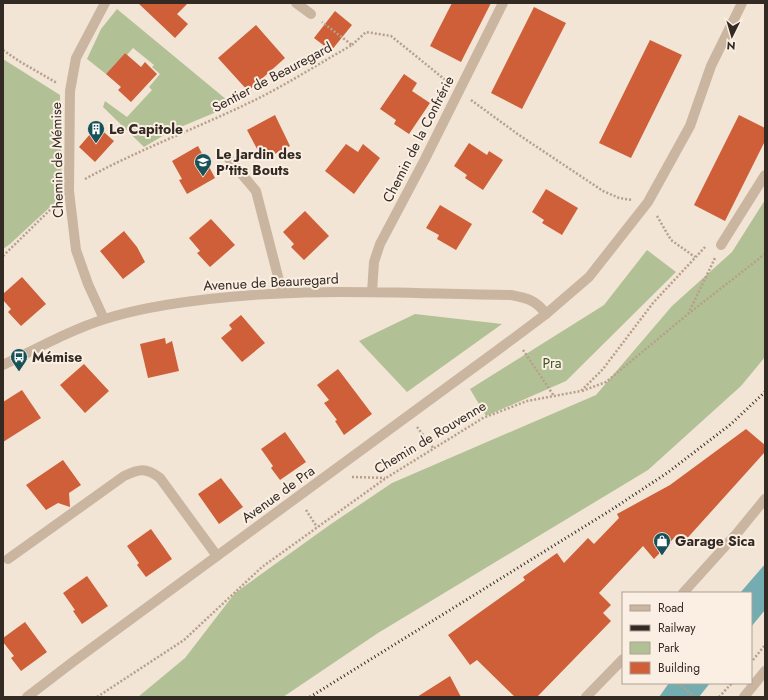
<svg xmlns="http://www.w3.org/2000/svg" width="768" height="700" font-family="Jost,sans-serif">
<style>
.green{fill:#b2c195}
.water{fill:#73adb1}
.building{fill:#ce5f38}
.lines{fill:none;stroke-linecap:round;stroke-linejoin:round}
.path{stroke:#b69f8b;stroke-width:2.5;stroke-dasharray:2 2;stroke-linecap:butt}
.service{stroke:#cab5a1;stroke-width:10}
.minor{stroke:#cab5a1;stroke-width:10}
.tertiary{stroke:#cab5a1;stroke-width:10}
.rail{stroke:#342a24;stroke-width:3;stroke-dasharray:1 3;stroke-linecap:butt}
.labels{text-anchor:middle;stroke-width:4;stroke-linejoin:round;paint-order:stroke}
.street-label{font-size:14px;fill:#342a24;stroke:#faefe2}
.poi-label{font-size:14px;font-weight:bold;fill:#342a24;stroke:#faefe2;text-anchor:start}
.park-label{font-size:14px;fill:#425427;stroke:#faefe2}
</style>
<rect width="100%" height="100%" fill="#f2e5d5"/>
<!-- green -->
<path class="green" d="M117,9L233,105L171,131L144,147L103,107L105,101L127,117L152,90L149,87L160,74L152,67L154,65L133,48L127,55L125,53L106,74L87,59L101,29Z
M3,59L60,95L62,196L10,244L3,249Z
M765,200V357L741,386L648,470L378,633L283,697H138L185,658L235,593L331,524L392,483L596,395L672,306L732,252Z
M647,250L676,272L566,381L486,416L470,389L604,305Z
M415,314L502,324L407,392L359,341Z"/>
<!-- water -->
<path class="water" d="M765,564V610L751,627V593H740Z
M669,683H710L699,697H659Z"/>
<!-- building -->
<path class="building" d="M138,3H188L177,14L188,24L175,38Z
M452,3H491L461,62L430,46Z
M534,7L566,23L522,109L491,93Z
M335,11L352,25L331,51L314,38Z
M256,25L285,58L248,91L218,58Z
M650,40L682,55L631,158L599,143Z
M125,53L141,67L145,62L157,74L131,102L118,90L121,87L106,74Z
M404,74L417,83L412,91L430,103L409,134L394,124L396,120L380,109Z
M275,115L290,146L263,160L247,130Z
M739,115L765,128V141L725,221L694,205Z
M97,126L114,141L95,162L79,147Z
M469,143L487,155L489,151L503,160L483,190L465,178L467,175L454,166Z
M346,144L358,152L363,144L380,158L354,194L325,171Z
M198,146L215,178L187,194L179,180L182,179L172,161Z
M546,189L578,208L562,235L542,223L544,220L532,212Z
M440,205L472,224L456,250L437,239L439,235L426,228Z
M305,211L329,236L304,260L291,247L294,244L283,232Z
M211,219L235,245L210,267L197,253L200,251L189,238Z
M124,231L137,247L145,262L123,279L100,251Z
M22,277L46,304L21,326L8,312L11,309L3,300V294Z
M241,315L265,343L242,362L221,338L232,329L229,325Z
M165,338L166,344L172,341L179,371L148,378L140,344Z
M84,364L109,391L85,413L60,385Z
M338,369L372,414L344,435L335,421L337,420L324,403L329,400L317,385Z
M22,390L41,418L3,442V402Z
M746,429L765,445V452L682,544L674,538L654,559L643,546L599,593L611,605L603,613L611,621L537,697H515L477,660L470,665L448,635L525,580L523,577L557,553L564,563L588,538L594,544L619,518L617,514L670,485Z
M285,432L306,462L280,480L271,468L273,466L261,449Z
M63,460L81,485L69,493L70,507L58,503L46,510L26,485Z
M221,478L243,507L219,524L198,494Z
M151,529L172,559L146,577L137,565L139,563L127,546Z
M87,576L108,606L82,624L73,611L75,610L63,593Z
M25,622L47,652L21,671L11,658L14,656L3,642V638Z
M450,676L461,697H417Z"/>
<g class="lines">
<!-- path -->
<path class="path" d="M352,45L366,32L391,36L448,82
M3,50L19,61L57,83
M471,100L519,135L603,191L619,198L632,200
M85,179C140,149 200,127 257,99C289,83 320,63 352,45L322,22
M657,216L671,240L695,257
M3,256L56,204
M688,314L715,258
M523,350L554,396
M582,391L606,382L688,314L765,254
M417,427L434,449
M352,477L385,478
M306,510L317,527
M753,660L765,645
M678,683L695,697
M97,697L184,640L262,567L386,478L483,418L527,401L581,391L603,369L653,303L706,246
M719,697L732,683"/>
<!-- service -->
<path class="service" d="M296,3L311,14
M229,159L256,191L282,292
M8,559L124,476C139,469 146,467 160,478L217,556
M744,697L765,671"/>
<!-- minor -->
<path class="minor" d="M721,245L765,175
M372,292L374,262L380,244L425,159L503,3
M104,319L88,284L76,250L69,191L70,91L76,58L105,3
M3,365C36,349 70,330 105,319C139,308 174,303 209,299C309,287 410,294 511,295C527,298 536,300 546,314"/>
<!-- tertiary -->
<path class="tertiary" d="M683,593L738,532L765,499
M27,697L74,661L514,338L546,314L589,277L648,202L690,126L711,66L742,3
M586,697L623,659"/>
<!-- rail -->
<path class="rail" d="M310,697L611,510L667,473L731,424L765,392"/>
</g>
<!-- icons -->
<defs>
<symbol id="building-pin" viewBox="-11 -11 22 30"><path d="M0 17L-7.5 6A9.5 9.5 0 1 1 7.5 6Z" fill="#185258" stroke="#faefe2"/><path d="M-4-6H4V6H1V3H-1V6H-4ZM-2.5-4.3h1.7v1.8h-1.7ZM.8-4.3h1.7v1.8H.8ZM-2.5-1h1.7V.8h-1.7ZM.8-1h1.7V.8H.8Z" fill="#fff"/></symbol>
<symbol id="school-pin" viewBox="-11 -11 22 30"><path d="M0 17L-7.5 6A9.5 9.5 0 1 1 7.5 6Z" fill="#185258" stroke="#faefe2"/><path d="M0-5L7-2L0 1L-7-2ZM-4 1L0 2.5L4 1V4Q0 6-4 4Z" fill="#fff"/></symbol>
<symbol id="bus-pin" viewBox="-11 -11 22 30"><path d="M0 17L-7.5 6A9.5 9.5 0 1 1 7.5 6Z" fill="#185258" stroke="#faefe2"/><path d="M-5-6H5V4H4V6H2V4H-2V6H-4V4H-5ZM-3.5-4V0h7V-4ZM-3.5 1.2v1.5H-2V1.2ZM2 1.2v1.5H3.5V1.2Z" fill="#fff"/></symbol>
<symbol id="shop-pin" viewBox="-11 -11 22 30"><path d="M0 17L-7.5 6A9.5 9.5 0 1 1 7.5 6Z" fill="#185258" stroke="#faefe2"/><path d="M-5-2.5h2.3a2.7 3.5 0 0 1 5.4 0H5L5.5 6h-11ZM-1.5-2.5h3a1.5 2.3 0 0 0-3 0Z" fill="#fff"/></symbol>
</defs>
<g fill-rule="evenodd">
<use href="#building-pin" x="86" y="119" width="20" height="27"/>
<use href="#school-pin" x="193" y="152" width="20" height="27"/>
<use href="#bus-pin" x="9" y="347" width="20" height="27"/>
<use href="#shop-pin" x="652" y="531" width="20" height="27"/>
</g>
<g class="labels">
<!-- street labels -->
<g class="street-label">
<text transform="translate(272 77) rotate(-28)" y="5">Sentier de Beauregard</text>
<text transform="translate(418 139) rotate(-63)" y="5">Chemin de la Confrérie</text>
<text transform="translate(57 160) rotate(-91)" y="5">Chemin de Mémise</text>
<text transform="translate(271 282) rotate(-3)" y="5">Avenue de Beauregard</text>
<text transform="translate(430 437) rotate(-31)" y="5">Chemin de Rouvenne</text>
<text transform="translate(278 494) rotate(-36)" y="5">Avenue de Pra</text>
</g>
<!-- poi labels -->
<g class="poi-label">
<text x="109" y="134">Le Capitole</text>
<text x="216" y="159">Le Jardin des<tspan x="216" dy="16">P'tits Bouts</tspan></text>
<text x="32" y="362">Mémise</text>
<text x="675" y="546">Garage Sica</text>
</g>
<!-- park labels -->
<g class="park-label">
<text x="552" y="368">Pra</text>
</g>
</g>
<!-- border -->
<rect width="768" height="700" fill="none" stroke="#342a24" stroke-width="8"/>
<!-- legend -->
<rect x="622" y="592" width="130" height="92" fill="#faefe2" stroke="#aba096"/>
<rect x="630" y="605" width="20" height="6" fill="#cab5a1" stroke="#aba096"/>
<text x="658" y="612" font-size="12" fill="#342a24">Road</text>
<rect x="630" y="625" width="20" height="6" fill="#342a24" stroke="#aba096"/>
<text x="658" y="632" font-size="12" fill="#342a24">Railway</text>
<rect x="630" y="642" width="20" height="12" fill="#b2c195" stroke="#aba096"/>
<text x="658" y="652" font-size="12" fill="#342a24">Park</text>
<rect x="630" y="662" width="20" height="12" fill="#ce5f38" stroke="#aba096"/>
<text x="658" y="672" font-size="12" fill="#342a24">Building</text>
<!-- north arrow -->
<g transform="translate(732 36) rotate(185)" stroke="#faefe2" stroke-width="3" paint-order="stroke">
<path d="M0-3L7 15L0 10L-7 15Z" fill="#342a24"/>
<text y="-6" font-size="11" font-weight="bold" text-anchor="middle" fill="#342a24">N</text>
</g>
</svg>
